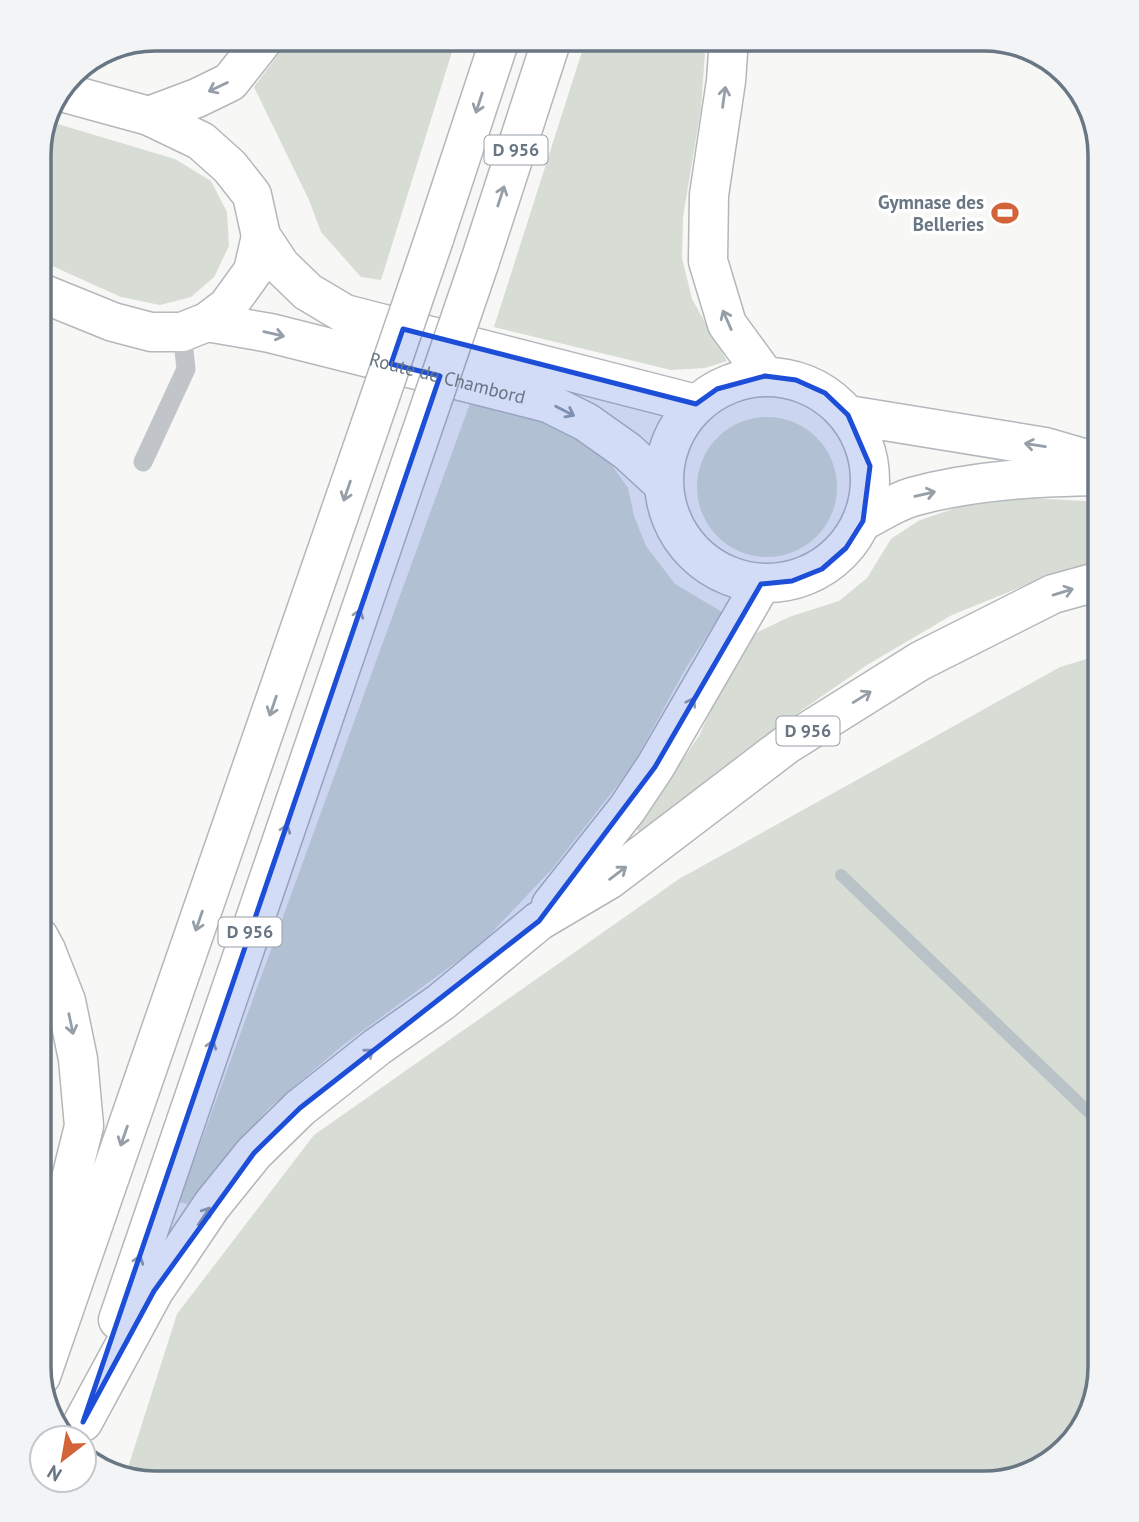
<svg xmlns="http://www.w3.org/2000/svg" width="1139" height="1522" font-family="'PT Sans',sans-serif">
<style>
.green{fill:#d7dcd4}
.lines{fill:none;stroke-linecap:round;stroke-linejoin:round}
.stream{stroke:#b9c3c7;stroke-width:12}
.secondary-casing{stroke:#b4b8bc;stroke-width:41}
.highway-casing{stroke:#b4b7ba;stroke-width:41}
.lane{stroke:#c1c4c8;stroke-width:19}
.secondary{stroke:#fff;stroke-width:38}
.highway{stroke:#fff;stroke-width:38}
.highway-bridge-casing{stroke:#b4b7ba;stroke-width:41;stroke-linecap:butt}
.highway-bridge{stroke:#fff;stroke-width:38}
.oneway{stroke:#969fa8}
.marked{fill:#1d4ed8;fill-opacity:0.2;stroke:#1d4ed8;stroke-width:5;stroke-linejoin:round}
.labels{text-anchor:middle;stroke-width:7;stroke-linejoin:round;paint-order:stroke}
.shield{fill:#fff;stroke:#969fa8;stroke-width:2}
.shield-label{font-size:18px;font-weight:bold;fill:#697683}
.poi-label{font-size:19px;font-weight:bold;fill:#697683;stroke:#fff;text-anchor:end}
.street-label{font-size:19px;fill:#697683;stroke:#fff}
.rim{fill:none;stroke:#697683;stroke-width:3.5}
</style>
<rect width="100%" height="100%" fill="#f7f7f5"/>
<!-- green -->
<path class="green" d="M290,39H456L381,280L361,277L321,232L309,200L254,87Z
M586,39H706L701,108L683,217L682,258L692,299L727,361L705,368L671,370L494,327Z
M51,122L175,159L211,181L227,212L229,246L214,277L191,297L160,305L121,297L39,260V147Z
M472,398L576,434L609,461L628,488L634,516L646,546L675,584L722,612L686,668L631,768L552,869L481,944L342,1046L269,1108L223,1160L187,1204L179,1202Z
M697 487a70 70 0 1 1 140 0a70 70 0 1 1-140 0Z
M1032,498L1100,502V561L1048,576L952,615L867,665L766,735L640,832L635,828L699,736L733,662L756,633L789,617L839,601L867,578L891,539L918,521L961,506Z
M1100,655V1368L1085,1425L1049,1464L985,1483H147L125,1477L177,1314L314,1135L679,879L1060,667Z"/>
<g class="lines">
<!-- stream -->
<path class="stream" d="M841,875L1100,1123"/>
<defs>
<g id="secondary">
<path d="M65,93L149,116L201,141L230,167L252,195L261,236L281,266L308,292L345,314L696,404"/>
<path d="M39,292L113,322L151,332H182L207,322L227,307L253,271L261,236"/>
<path id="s1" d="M207,322L270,333L548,403L586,422L627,451L663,484"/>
<circle cx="767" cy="480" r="103"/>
<path d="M848,415L1045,447L1100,463"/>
<path d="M863,521C879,513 895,502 912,497C973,480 1037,477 1100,476"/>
</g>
<path id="highway" d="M729,39L726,81L709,195L708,261L727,324L765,376
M149,116L197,98L230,82L264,39
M434,239L500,39
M480,261L552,39
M551,905L627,809L655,767L761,584
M39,937L46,950L66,1001L78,1059L84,1126L53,1251L48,1315
M118,1320L418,442
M41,1376L370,426
M83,1422L154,1291L212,1205L254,1153L300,1108L377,1047L441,1002L539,921L610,879L786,745L920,661L1053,594L1100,581"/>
</defs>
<!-- secondary casing -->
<use href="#secondary" class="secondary-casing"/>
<!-- highway casing -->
<use href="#highway" class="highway-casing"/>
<!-- lane -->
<path class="lane" d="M143,462L186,369L182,332"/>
<!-- secondary -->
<use href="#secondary" class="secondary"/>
<!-- highway -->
<use href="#highway" class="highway"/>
<defs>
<path id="highway-bridge" d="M370,426L434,239
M418,442L480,261"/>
</defs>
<!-- highway-bridge casing -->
<use href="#highway-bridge" class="highway-bridge-casing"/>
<!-- highway-bridge -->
<use href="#highway-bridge" class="highway-bridge"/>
</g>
<!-- one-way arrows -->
<defs><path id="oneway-shaft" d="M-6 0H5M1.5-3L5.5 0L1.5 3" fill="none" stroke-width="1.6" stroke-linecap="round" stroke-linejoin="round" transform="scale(1.75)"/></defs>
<g class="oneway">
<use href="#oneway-shaft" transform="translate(218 87) rotate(154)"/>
<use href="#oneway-shaft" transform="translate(724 97) rotate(-82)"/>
<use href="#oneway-shaft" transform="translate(479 103) rotate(108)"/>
<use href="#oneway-shaft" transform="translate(501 196) rotate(-72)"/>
<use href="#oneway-shaft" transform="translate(727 320) rotate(-114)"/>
<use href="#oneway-shaft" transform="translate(274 334) rotate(13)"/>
<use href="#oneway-shaft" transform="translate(565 411) rotate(27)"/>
<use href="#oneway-shaft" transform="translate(1035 445) rotate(-171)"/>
<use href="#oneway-shaft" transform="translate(347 491) rotate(109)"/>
<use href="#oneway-shaft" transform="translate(925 494) rotate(-13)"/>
<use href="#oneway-shaft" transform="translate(1063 592) rotate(-17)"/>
<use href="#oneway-shaft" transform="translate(357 619) rotate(-71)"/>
<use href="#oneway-shaft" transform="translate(862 697) rotate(-32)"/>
<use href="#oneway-shaft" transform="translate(273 706) rotate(109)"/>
<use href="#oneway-shaft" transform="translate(689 707) rotate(-61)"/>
<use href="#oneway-shaft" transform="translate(284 834) rotate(-71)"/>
<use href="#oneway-shaft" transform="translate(618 873) rotate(-37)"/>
<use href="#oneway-shaft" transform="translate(199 921) rotate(109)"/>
<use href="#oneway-shaft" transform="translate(71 1024) rotate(78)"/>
<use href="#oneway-shaft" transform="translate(210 1050) rotate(-71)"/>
<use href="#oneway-shaft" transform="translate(365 1056) rotate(-38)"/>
<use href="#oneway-shaft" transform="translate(124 1136) rotate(109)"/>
<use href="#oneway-shaft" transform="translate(204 1216) rotate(-56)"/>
<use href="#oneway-shaft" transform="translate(137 1265) rotate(-71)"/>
</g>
<!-- marked area -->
<path class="marked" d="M403,329L696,404L717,389L765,376L796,380L825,393L848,415L870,466L863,521L846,548L822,569L792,581L761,584L655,767L539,921L300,1108L254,1153L154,1291L83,1422L440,376L391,364Z"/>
<!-- icons -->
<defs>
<symbol id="stadium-bare" viewBox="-9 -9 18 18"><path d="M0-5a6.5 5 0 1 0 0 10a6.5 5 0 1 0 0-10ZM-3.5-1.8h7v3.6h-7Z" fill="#d36439" stroke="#fff" stroke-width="2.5" paint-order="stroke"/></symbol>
</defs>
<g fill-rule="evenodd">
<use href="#stadium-bare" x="986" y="194" width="38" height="38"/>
</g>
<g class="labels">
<!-- shield labels -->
<g class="shield">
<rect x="484.5" y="135.5" width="63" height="29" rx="5"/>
<rect x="776.5" y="716.5" width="63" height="29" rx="5"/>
<rect x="218.5" y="917.5" width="63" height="29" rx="5"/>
</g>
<g class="shield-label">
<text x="516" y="156">D 956</text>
<text x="808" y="737">D 956</text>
<text x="250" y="938">D 956</text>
</g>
<!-- poi labels -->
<g class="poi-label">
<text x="984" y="209">Gymnase des<tspan x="984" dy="22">Belleries</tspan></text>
</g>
<!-- street labels -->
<g class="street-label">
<text dy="7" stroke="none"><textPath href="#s1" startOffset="247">Route de Chambord</textPath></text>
</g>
</g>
<!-- crop -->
<path d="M0 0H1139V1522H0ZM155 51H984A104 104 0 0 1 1088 155V1367A104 104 0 0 1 984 1471H155A104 104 0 0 1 51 1367V155A104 104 0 0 1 155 51Z" fill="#f3f4f5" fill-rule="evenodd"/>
<path class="rim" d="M155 51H984A104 104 0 0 1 1088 155V1367A104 104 0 0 1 984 1471H155A104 104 0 0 1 51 1367V155A104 104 0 0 1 155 51Z"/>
<!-- north arrow -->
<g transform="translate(63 1459) rotate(211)"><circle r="33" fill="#ffffff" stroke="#c3c8cd" stroke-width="2"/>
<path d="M0-5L12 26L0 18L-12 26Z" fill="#d36439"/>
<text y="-10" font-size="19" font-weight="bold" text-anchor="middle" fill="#697683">N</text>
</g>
</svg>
